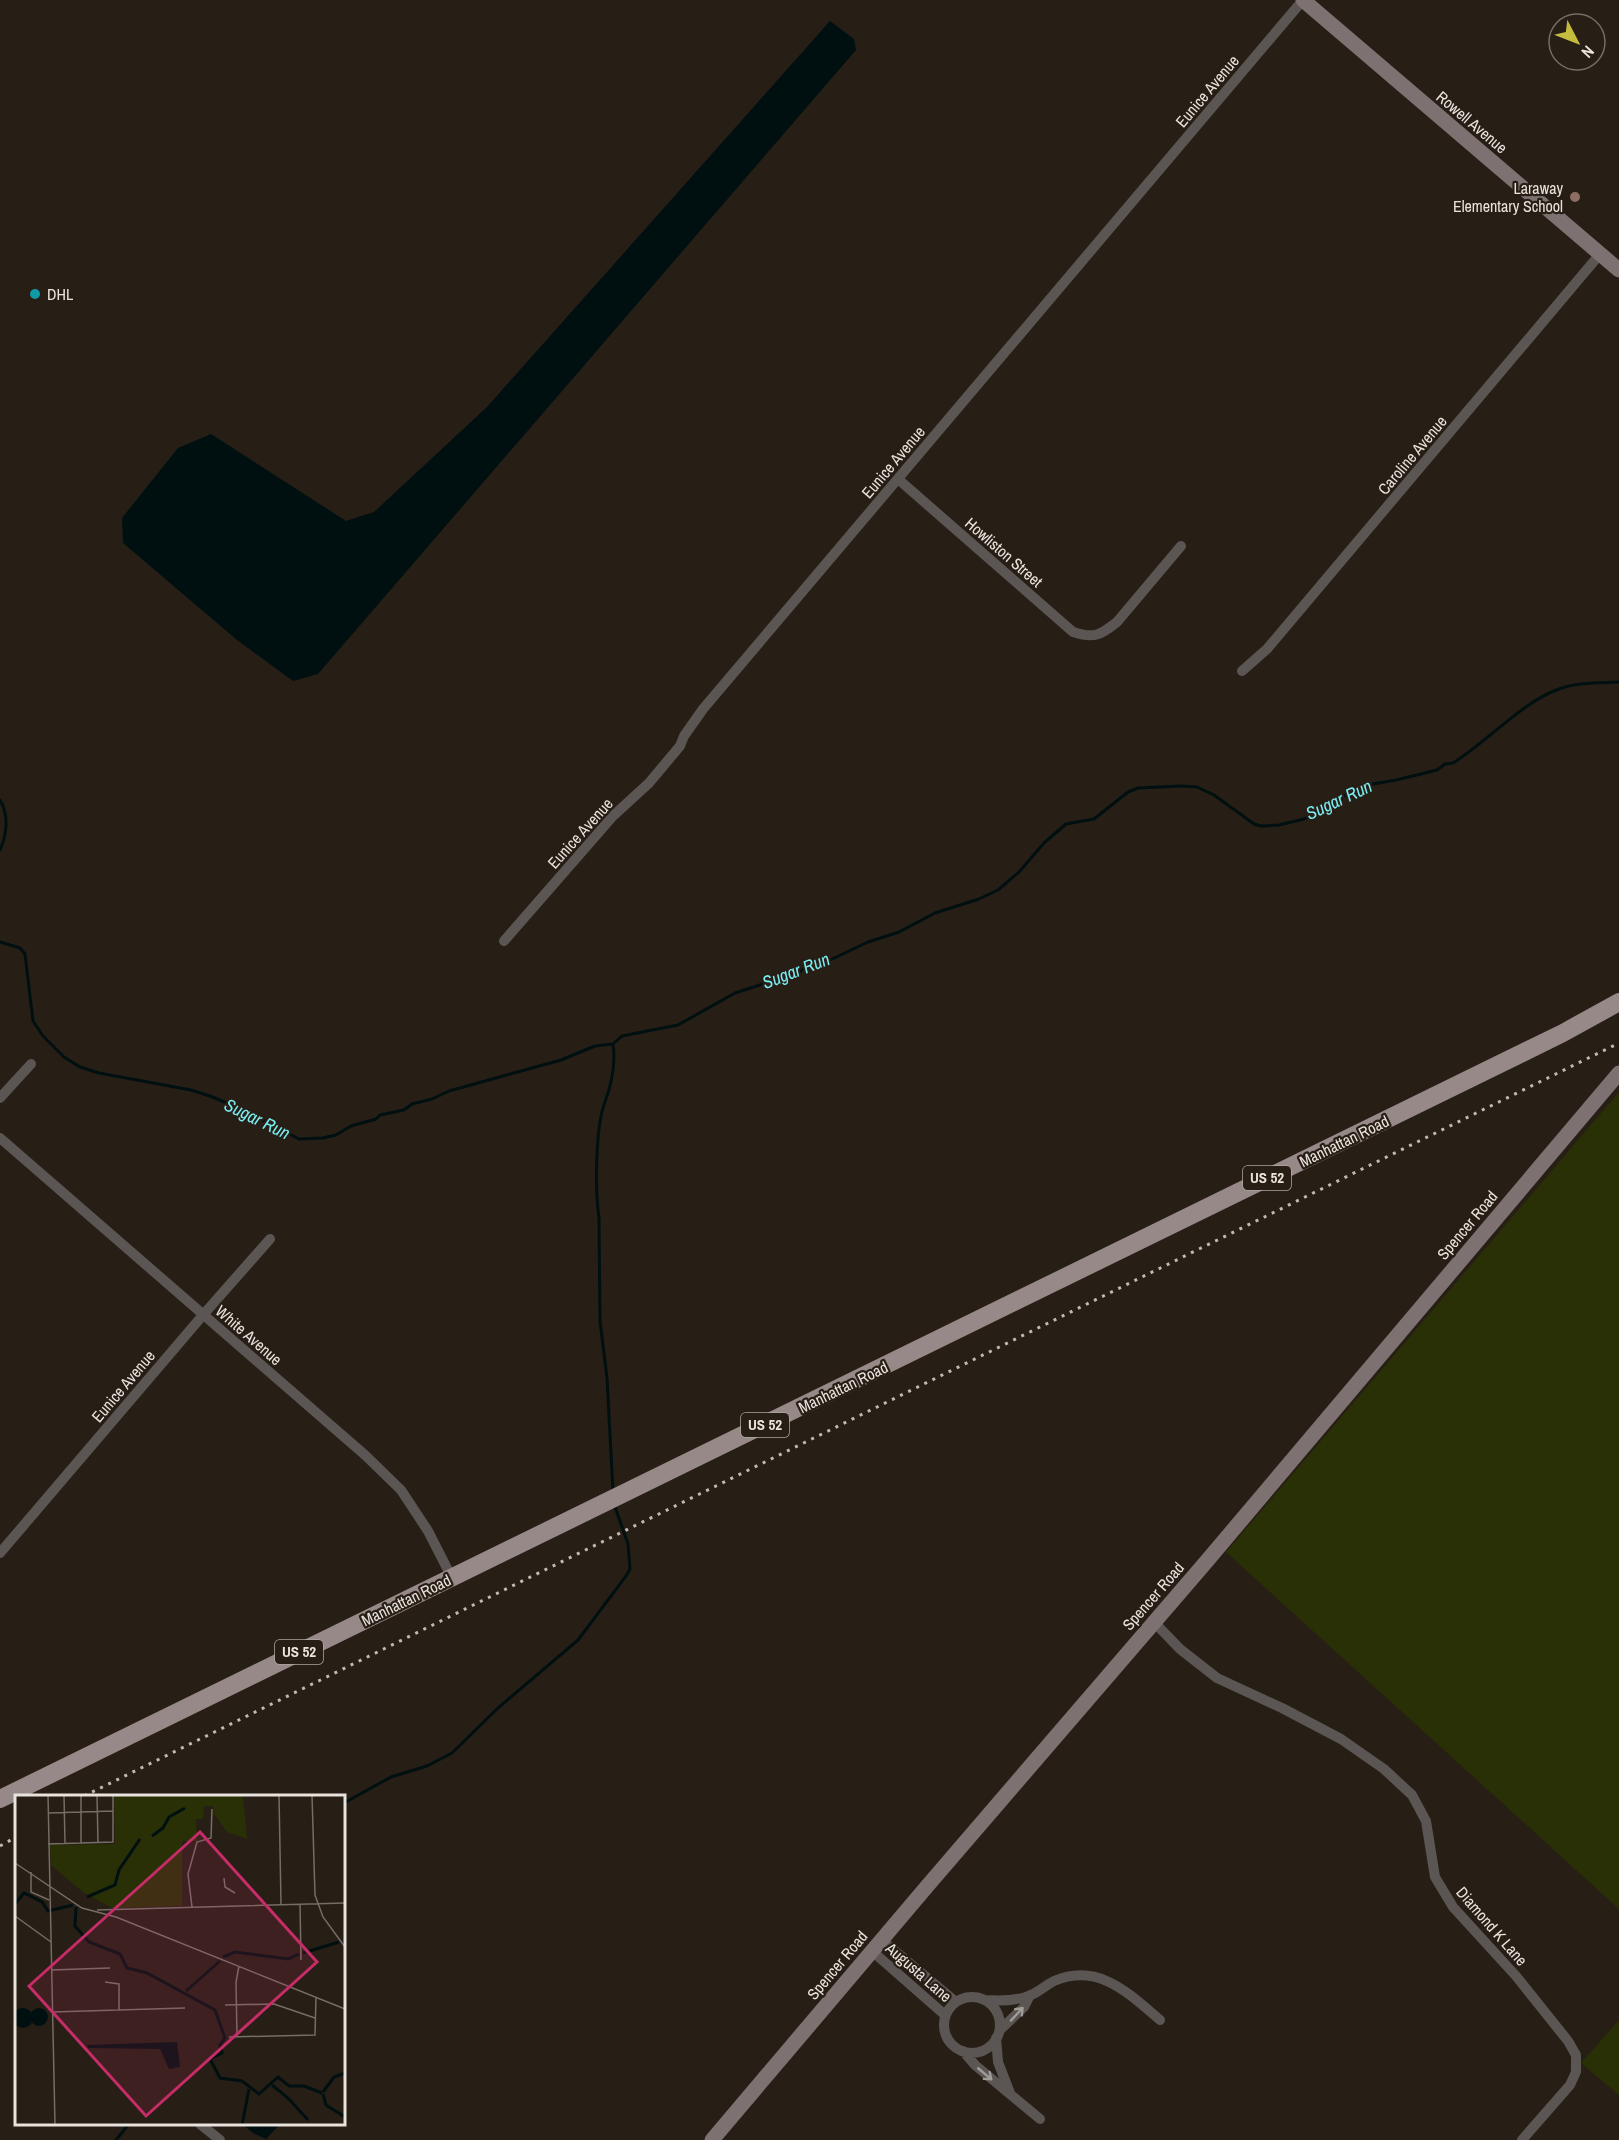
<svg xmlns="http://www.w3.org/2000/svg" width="1619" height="2140" font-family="'Archivo Narrow',sans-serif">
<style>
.green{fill:#2a3006}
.water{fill:#001011}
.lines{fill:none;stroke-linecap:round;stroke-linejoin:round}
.stream{stroke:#001011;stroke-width:3}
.street{stroke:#5b5554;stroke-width:10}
.secondary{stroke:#7d7271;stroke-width:15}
.primary{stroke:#978988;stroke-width:18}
.rail{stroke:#c1bab4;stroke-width:3;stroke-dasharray:3 6;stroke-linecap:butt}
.oneway{stroke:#a29c98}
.education-dot{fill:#8d6e63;stroke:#271e16;stroke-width:2}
.culture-dot{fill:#0f9aa8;stroke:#271e16;stroke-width:2}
.labels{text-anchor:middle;stroke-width:4.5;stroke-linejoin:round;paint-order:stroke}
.shield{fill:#271e16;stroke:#afa8a1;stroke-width:1.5}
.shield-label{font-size:15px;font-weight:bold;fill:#e9e3dd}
.street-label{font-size:16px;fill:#e9e3dd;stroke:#271e16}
.poi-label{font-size:16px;fill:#e9e3dd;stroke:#271e16;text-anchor:end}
.water-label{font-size:18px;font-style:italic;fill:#7bedf3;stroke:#271e16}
.inset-river{fill:none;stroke:#001011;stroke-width:3}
.inset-road{fill:none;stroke:#756d66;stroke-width:1.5}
.view{fill:#c62c68;fill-opacity:0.15;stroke:#c62c68;stroke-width:3}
.inset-edge{fill:none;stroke:#e9e3dd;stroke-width:3}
</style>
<rect width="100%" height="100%" fill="#271e16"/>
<!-- green -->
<path class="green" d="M1619,1092V1909L1226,1552Z
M1619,2020V2095L1581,2063Z"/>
<!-- water -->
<path class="water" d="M830,21L854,39L856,50L318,674L293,681L237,640L123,543L122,518L178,448L211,434L346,521L374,512L487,407Z
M242,2124H280L266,2139L253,2133Z"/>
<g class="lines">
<!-- stream -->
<path class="stream" d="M0,800C9,815 7,834 0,850
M0,942L20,948L25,954L33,1021L43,1036L64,1057L80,1067L99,1073L191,1090L210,1096L243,1110L299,1139L323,1138L336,1135L351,1126L376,1119L380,1115L404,1110L412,1104L432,1099L449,1091L561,1060L595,1046L613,1044L622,1036L678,1025L735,993L797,973L804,969L826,962L868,942L899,932L935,913L979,899L998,890L1019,872L1044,843L1066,824L1094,819L1128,792L1138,788L1181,786L1197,787L1214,795L1254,824L1261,826L1279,825L1304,819L1320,812L1341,796L1348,795L1367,785L1396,780L1437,770L1445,764L1453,763C1487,742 1522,702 1559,689C1578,682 1599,683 1619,682
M613,1491L607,1378L600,1321L599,1218C595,1191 595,1128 605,1102C612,1083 616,1065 613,1044
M344,1803L391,1777L427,1766L452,1753L498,1708L578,1640L626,1576L630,1569L628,1544L614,1504
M116,2140L129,2124"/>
<!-- street -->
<path class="street" d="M898,479L1073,632C1094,639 1101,635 1117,622L1181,546
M1242,671L1267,649L1600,254
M504,941L613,816L649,783L680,746L684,736L703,709L1303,0
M0,1098L31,1064
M0,1138L365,1455L401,1490L428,1531L452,1578
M0,1553L203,1315L270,1239
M1154,1622L1180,1649L1217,1678L1282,1708L1341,1739L1384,1769L1412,1795L1426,1821L1435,1877L1453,1907L1516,1976L1568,2041L1576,2055V2072L1570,2085L1522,2140
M882,1940L956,2002
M872,1951L945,2015
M944 2025a28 28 0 1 1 56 0a28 28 0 1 1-56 0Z
M985,2000C999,2001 1018,2001 1031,1995C1039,1992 1046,1985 1054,1981C1099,1962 1129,1994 1160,2020
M1000,2030L1024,2007L1030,1995
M996,2038L998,2062L1010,2093
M963,2051L975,2065L1040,2119
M200,2124L220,2140"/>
<!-- secondary -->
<path class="secondary" d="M1303,0L1619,270
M712,2140L929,1884L1206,1562L1619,1073"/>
<!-- primary -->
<path class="primary" d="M0,1799L1563,1033L1619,1002"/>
<!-- rail -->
<path class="rail" d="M84,1796L1619,1043
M0,1846L16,1837"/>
</g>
<!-- one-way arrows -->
<defs><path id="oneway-shaft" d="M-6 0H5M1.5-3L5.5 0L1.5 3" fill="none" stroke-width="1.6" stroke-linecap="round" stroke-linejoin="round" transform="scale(1.5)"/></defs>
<g class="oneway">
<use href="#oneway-shaft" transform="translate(1017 2014) rotate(-47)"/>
<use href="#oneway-shaft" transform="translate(985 2074) rotate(40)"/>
</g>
<!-- markers -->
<circle class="education-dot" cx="1575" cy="197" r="6"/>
<circle class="culture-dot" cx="35" cy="294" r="6"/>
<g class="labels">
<!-- shield labels -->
<g class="shield">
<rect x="1243" y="1166" width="48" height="24" rx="4.5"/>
<rect x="741" y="1413" width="48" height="24" rx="4.5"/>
<rect x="275" y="1640" width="48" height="24" rx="4.5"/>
</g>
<g class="shield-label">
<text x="1267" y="1183">US 52</text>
<text x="765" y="1430">US 52</text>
<text x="299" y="1657">US 52</text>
</g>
<!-- street labels -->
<g class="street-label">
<text transform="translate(1207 91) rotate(-50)" y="6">Eunice Avenue</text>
<text transform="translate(1472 122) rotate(40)" y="6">Rowell Avenue</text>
<text transform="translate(1412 455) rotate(-50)" y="6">Caroline Avenue</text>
<text transform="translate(893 462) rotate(-50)" y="6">Eunice Avenue</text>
<text transform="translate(1004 552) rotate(41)" y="6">Howliston Street</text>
<text transform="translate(580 833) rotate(-48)" y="6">Eunice Avenue</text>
<text transform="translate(1344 1141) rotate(-26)" y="6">Manhattan Road</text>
<text transform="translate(1467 1225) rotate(-50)" y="6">Spencer Road</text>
<text transform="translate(249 1335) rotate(41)" y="6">White Avenue</text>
<text transform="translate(123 1386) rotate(-50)" y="6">Eunice Avenue</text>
<text transform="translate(843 1387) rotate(-26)" y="6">Manhattan Road</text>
<text transform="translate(1153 1596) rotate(-49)" y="6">Spencer Road</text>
<text transform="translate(406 1600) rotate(-26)" y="6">Manhattan Road</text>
<text transform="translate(1492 1926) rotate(49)" y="6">Diamond K Lane</text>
<text transform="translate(837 1965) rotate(-50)" y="6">Spencer Road</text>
<text transform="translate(919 1972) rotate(41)" y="6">Augusta Lane</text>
</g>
<!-- poi labels -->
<g class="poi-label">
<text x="1563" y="194">Laraway<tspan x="1563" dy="18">Elementary School</tspan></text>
<text x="47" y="300" text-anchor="start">DHL</text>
</g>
<!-- water labels -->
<g class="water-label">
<text transform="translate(1339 800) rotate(-25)" y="6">Sugar Run</text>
<text transform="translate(796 971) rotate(-21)" y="6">Sugar Run</text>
<text transform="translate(257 1119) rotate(26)" y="6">Sugar Run</text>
</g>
</g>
<!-- overview -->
<g transform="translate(15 1795)">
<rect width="330" height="330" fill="#271e16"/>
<path d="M99,0H228L232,44L212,37L199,19L198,11H189L188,24H181L182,46H167V111L97,113L69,98L36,70L35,50L100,49Z" fill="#2a3006"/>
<path d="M-2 223a10 10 0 1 1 20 0a10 10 0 1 1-20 0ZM15 222a9 9 0 1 1 18 0a9 9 0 1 1-18 0ZM162,247L165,272L154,274L145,254L73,253L72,250Z" fill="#001011"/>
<path class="inset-river" d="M137,41L148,33L154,22L170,13M72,102L100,90L104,75L125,44M0,109L9,98L27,107L33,116L58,110M61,112L60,131L74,147L105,159L112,173L132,178L200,215L210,243L205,250L207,258L195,264L205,283L227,286L244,299L263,282L274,291H289L307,298M288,158L324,147M208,162L220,157L273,164L284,159M171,196L205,166M257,290L274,304M308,297L319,282L330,278M308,299L311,310L330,322M274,304L293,325M227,330L234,294"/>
<path class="inset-road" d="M33,0L40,330M49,0L50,49M66,0V48M82,0L83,48M264,0L266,109M297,0L300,100L308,122L330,152M33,18L98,16M33,49L98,47V0M0,68L67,113L101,122L330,214M16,77V97L34,105M209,83L210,92L220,98M285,109L286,165M177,112L173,79L182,47L196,43L197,14M82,115L330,108M0,121L36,147M36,175L95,173M90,187L104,189V215M210,210L259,209L300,223M37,217L170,213M214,242L300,240L301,203M222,242L221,187L224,171"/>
<path class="view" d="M185,37L302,167L131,321L14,191Z"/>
<rect width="330" height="330" class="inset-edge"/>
</g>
<!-- north arrow -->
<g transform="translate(1577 42) rotate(132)"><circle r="28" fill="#271e16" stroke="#756d66" stroke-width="1.5"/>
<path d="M0-4.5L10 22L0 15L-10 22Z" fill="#c4bc3d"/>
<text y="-9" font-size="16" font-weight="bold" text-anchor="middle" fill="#e9e3dd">N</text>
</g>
</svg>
